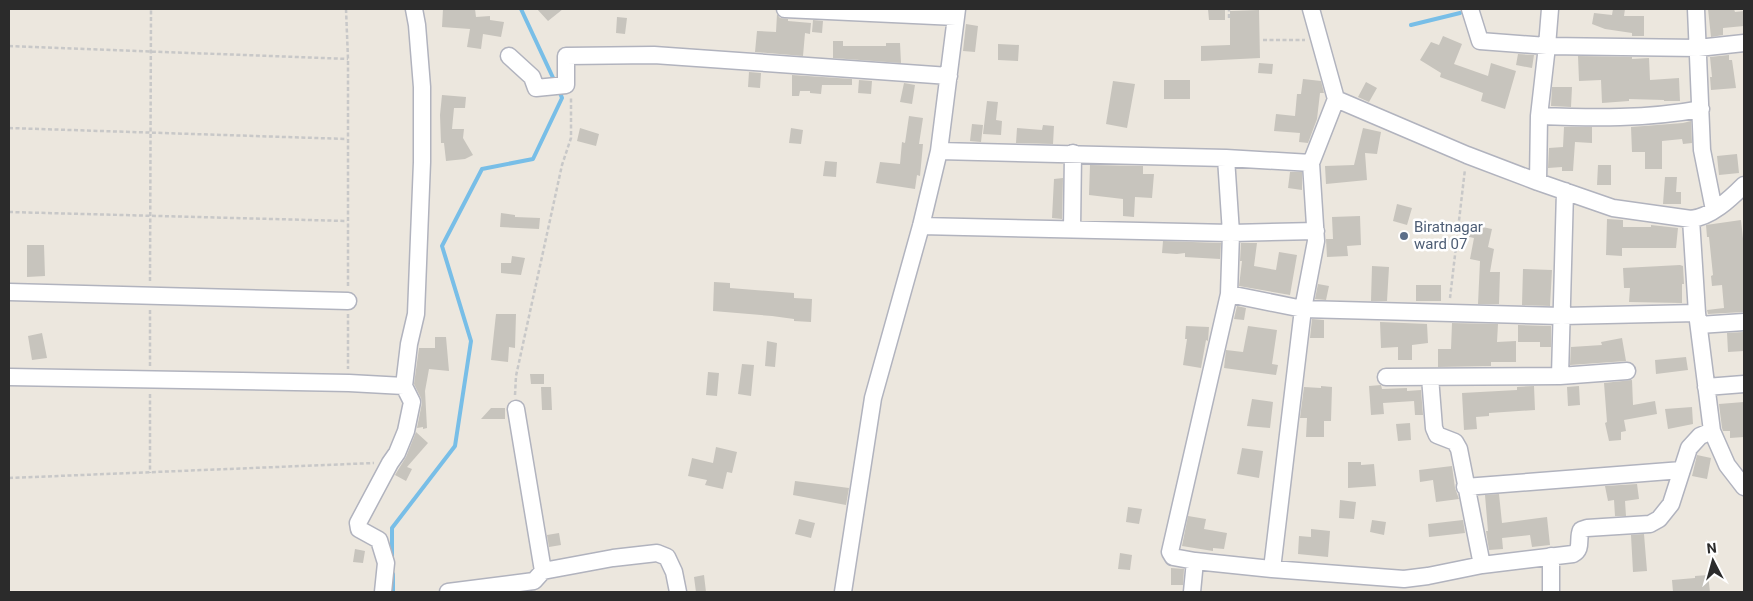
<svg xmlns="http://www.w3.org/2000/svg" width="1753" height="601" font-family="Roboto,sans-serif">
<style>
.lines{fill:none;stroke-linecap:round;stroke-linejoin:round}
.stream{stroke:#78bee7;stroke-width:4}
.building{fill:#c7c4bd}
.street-casing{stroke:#b1b3be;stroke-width:19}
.path{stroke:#c8c8c8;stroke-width:2.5;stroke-dasharray:4 2.5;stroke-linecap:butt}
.street{stroke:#fff;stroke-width:16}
.service-dot{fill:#5c6f8a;stroke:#fff;stroke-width:2}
.labels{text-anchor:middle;stroke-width:5;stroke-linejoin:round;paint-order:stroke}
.service-label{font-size:15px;fill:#4e5e75;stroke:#fff;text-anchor:start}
</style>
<rect width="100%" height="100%" fill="#ece7de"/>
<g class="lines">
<!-- stream -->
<path class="stream" d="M521,9L555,82
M1411,25L1460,13
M392,560V528L455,446L471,341L442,246L482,169L533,159L562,98L559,90
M393,574V592"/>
</g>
<!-- building -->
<path class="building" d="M443,9H475L476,17L490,16V20L504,22L501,37L483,34L481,49L467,47L470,29L442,27Z
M537,9H563L548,21Z
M1208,9H1225V20H1209Z
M1613,9H1625L1624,16H1644V36H1632V33L1605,29L1592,24L1594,13L1612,15Z
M1708,9H1734L1735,12L1744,11V26L1723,28V35L1711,37Z
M1259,10L1260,58L1201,61V46L1230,45V11Z
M777,14L780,18L788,19V21L811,23L810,34L805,33L803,56L755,52L757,31L776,32Z
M617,17L627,18L625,34L616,33Z
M813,20L823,21L822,33L812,32Z
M966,24L978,26L975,52L963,51Z
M1443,36L1462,44L1454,64L1488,76L1491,63L1516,71L1505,109L1481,101L1483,93L1440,77L1441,73L1420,60L1431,42L1439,45Z
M833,41H843V46H886V43H900L901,63L833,58Z
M998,44L1019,45L1018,61L998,60Z
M1518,54L1534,55L1532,68L1516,65Z
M1729,55V60H1732L1736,88L1711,90L1710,77H1712L1710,57Z
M1578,56L1632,57V59L1649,58L1650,80L1679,78L1680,101H1664V100L1629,99V101L1602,103L1601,80L1579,81Z
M1259,63L1273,64L1272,74L1258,73Z
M749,72L761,73L760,88L748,87Z
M792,75L852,79V85H822L821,94L810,93V91H800L799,96H792Z
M1303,79L1321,81L1324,93H1320L1317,119L1308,143L1299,142L1300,133L1274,131L1276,114L1295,116L1297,94H1301Z
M859,80L872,81L871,94L858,93Z
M1164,80H1190V99H1164Z
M1113,81L1135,84L1127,128L1106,124Z
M1366,82L1377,88L1369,102L1358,97Z
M904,83L915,85L912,104L900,102Z
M1552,87H1572L1571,107L1551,106Z
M442,95L466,97L465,108H454L452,129H464L463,138L473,155L465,159L446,161L444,143H441L440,115Z
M987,101L998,102L996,120L1002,121L1001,135L983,134Z
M909,116L923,118L919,144H923L920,176L917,175L915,189L876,183L880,162L900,164L902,142L905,143Z
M1691,121L1692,143L1683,144L1682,139L1662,141V169H1645V152H1632L1631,127L1683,123Z
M972,124L983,125L981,142L970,141Z
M1043,125L1054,126L1053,144L1016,143L1017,128L1042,130Z
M1564,127H1592V143L1575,142L1573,171H1562V167L1548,168L1549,148L1563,147Z
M580,128L599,134L596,146L577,141Z
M791,128L803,130L801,144L789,143Z
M1363,128L1381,132L1377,154L1365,153L1367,180L1326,184L1325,166L1354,165Z
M1737,154L1739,173L1719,175L1717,156Z
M825,161L837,162L836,177L823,176Z
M1090,165L1143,166V174H1154L1152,198L1135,197L1134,217L1123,216V199L1089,195Z
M1598,165H1611V185H1597Z
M1290,172H1302V190L1288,188Z
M1665,177H1677L1676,192H1681V204H1663Z
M1063,178L1062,219L1052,218L1054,179Z
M1397,204L1412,208L1407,225L1393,221Z
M501,213L515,215V217L540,218L539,229L500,227Z
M1360,216L1361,245L1347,246L1348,256L1327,257L1326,239H1333L1332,217Z
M1607,219L1623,220V227H1651V225L1678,228L1676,248H1622V256L1606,255Z
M1741,220L1744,248L1743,312L1708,314L1707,310L1724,308L1722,285L1712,286L1711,276L1713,275L1709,237H1707L1706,225Z
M1468,224L1492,229L1488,247L1494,249L1490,272H1500L1499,304H1478L1480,261L1470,259L1474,238L1465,236Z
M1163,241L1221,243L1220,259L1185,257V253L1177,254L1162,253Z
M1241,243H1257L1254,266L1276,270L1279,252L1297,255L1290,295L1239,286L1242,261H1240Z
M27,245H44L45,276L27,277Z
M512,256L525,258L521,275L501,273V263H511Z
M1680,265L1683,266L1684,284H1682V303L1629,302L1630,288H1624L1623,268Z
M1372,266L1389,267L1387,301H1371Z
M1523,269L1552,270L1550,306L1522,305Z
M714,282L730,283V288L794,293V298L812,299L811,322L794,321V319L772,316L713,311Z
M1318,284L1329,286L1326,300L1315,299Z
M1416,285H1441V301H1416Z
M1237,306L1246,308L1244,320L1234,319Z
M496,314H516L515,348L509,347L508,362L491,360Z
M1312,319L1324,320V338H1310Z
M1380,322L1427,324L1428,343L1412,345V360H1398V347L1381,348Z
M1452,323L1498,324L1497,342L1516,341V362H1491V366L1438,367V349H1451Z
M1518,325L1551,326V347H1540V342H1518Z
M1186,326L1209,327L1208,341L1206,340L1201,368L1183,365L1187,339H1185Z
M1248,326L1277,330L1272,364L1278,365L1276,375L1224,368L1226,350L1243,352Z
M1743,332L1744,351L1728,352L1727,333Z
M42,333L47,358L32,360L28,336Z
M435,337H446L449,371L429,369L425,391L427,428L423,429V427L417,428L422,403L421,398L414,384L419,348H435Z
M1622,338L1626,361L1570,365L1571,347L1602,345L1601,342Z
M767,341L777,343L775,367L765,366Z
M1686,357L1688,370L1656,374L1655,360Z
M742,364L754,365L751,396L738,394Z
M708,372L719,373L717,396L706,395Z
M530,374H544V384H531Z
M1632,380L1633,405L1655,401L1657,414L1624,420L1626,431L1621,432V440L1609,441L1605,423L1607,422L1604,383Z
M1381,385L1382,389L1407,388V391L1421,390L1423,415H1415L1414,401L1383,403L1384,414L1371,415L1369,386Z
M1321,386L1332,387L1331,421H1324V437H1306L1307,418H1300L1304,387L1321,388Z
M1534,386L1535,410L1489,413V416L1476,417L1477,429L1464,430L1462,393L1517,390V387Z
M1579,386L1580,405L1568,406L1567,387Z
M541,387H551L552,410H542Z
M1252,399L1273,402L1270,428L1247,426Z
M1744,402V437L1730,438V431H1723L1722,428L1719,404Z
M1692,407L1693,424L1668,429L1665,409Z
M491,408H505V419H481Z
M1410,423L1411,440L1398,441L1396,424Z
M416,432L428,443L407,467L412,469L406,481L395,475L406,457Z
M716,447L737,452L732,473L727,472L723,489L705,485L707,480L688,476L692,458L713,463Z
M1242,448L1263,451L1259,478L1237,474Z
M1697,455L1711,458L1707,479L1692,476Z
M1348,462H1361V465L1374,464L1376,486L1348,488Z
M1452,466L1455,488L1459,499L1436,502L1433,480L1420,482L1419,470Z
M795,481L849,488L846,505L793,495Z
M1637,484L1639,499L1625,501L1626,516H1615L1614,500L1608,501L1605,486Z
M1499,494L1502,523L1547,517L1550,545L1532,547L1530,535L1502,538L1503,549L1489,550L1486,531H1488L1485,495Z
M1340,500L1356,502L1354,519L1339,518Z
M1128,507L1142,509L1139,524L1126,522Z
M1188,516L1206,519L1204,529L1227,533L1224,549L1213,548V551L1182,546Z
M799,519L815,523L811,538L795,534Z
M1372,520L1386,522L1384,535L1370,532Z
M1463,520L1465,533L1429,537L1428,524Z
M1311,529L1330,531L1328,557L1298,554L1299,536L1311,537Z
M559,533L561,545L549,547L547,535Z
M1644,534L1647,571L1633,572L1631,535Z
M355,549L365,551L363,563L353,562Z
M1120,553L1132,555L1130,570L1118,569Z
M1171,568L1184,569L1183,585H1171Z
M704,575L706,592H696L694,577Z
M1708,575L1710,592H1673L1672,580L1695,578V576Z"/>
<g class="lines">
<defs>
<path id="street" d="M785,9L956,17
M1311,9L1336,99L1467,155L1538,182L1613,208L1691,219C1711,217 1730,199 1744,185
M1470,9L1480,41L1547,46L1698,48L1744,43
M1696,9L1702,150L1714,210
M509,56L532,77L536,88L566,85V56L654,55L949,76
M1539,116C1593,118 1647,119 1701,109
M939,151L1226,158L1311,163L1336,99
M1538,182L1539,116L1547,46L1550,9
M1691,219L1697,313L1712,431L1727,465L1744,487
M921,226L1231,233L1316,231
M1072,229L1073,153
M9,292L348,301
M1229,294L1303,309L1562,316L1697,313
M1699,325L1744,322
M1560,376L1565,191
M9,377L349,383L404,386
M1386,377L1560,376L1627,371
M1430,377L1434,428L1437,435L1455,442L1459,449L1482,565
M1706,387L1744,384
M516,409L543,571L613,558L657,553L667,557L674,572L678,592
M1465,487L1682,470
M1551,556V592
M1195,561L1272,569L1404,579L1428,576L1482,565L1573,554C1583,549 1577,539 1581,530L1587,528L1650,524L1659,519L1671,504L1689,448L1700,436L1712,431
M1272,569L1303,309L1316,241L1311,163
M383,592L386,563L379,540L359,529L358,523L390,463L397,453L406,431L412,402L404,386L409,344L416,314L422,162V87L417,25L414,9
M448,592L534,581L543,571
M843,592L873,398L921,226L939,151L957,9
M1192,592L1195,561L1173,557L1170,552L1229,294L1231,233L1226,158"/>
</defs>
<!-- street casing -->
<use href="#street" class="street-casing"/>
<!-- path -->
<path class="path" d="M346,9L348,59V286
M1229,18V9
M1263,40H1305
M9,46L348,59
M9,128L347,139
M9,212L347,221
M150,281L151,9
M1450,298L1465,169
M348,314V369
M150,366V309
M150,394V473
M515,395L516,376L562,165L571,138V97
M9,478L374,463"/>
<!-- street -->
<use href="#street" class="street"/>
</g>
<!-- markers -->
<circle class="service-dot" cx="1404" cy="236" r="5"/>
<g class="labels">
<!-- service labels -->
<g class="service-label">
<text x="1414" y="232">Biratnagar<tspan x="1414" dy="17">ward 07</tspan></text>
</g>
</g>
<!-- border -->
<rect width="1753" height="601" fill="none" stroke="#2b2b2b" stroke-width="20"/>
<!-- north arrow -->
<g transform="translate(1713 561) rotate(354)" stroke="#ffffff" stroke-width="4" paint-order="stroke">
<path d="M0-4L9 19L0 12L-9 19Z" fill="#2b2b2b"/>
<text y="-8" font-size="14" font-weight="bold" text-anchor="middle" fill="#2b2b2b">N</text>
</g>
</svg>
